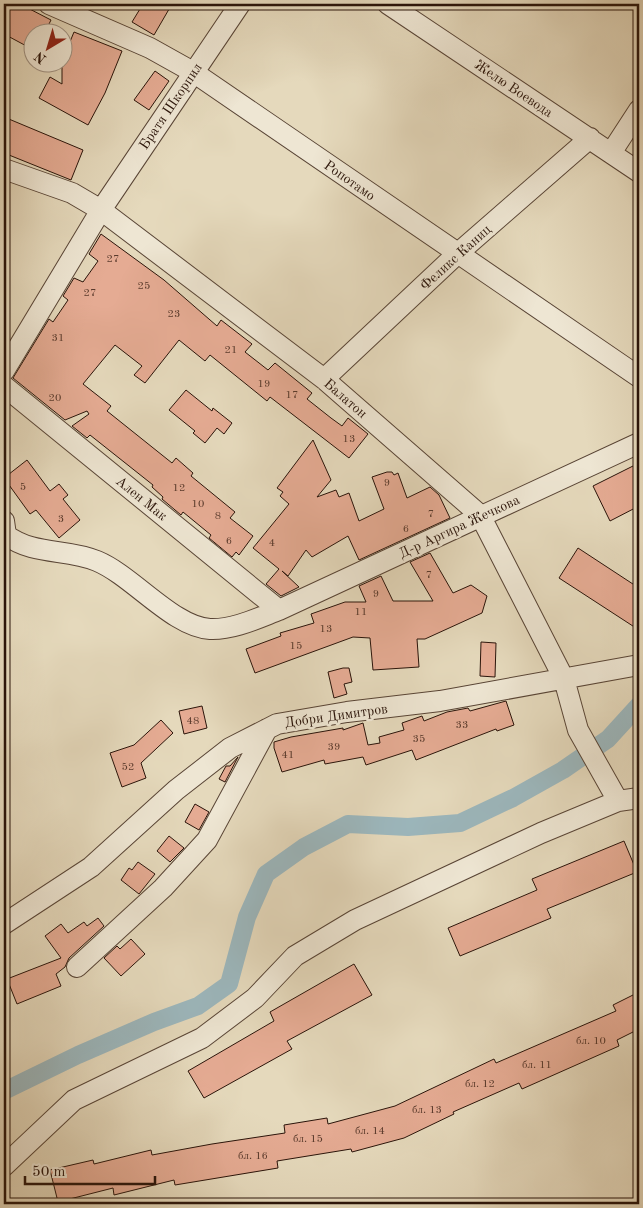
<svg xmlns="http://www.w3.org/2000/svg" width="643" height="1208" font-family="'Old Standard TT',serif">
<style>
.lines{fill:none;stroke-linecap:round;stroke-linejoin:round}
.canal{stroke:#9cb7bd;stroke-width:18}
.building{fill:#e5ab93;stroke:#2a140a}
.street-casing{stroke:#594536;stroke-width:22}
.street{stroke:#eee6d3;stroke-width:20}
.labels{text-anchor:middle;stroke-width:5;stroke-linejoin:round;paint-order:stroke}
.number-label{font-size:11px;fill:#593a2c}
.street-label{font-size:14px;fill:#2a140a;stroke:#eee6d3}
</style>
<rect width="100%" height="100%" fill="#e5d9bc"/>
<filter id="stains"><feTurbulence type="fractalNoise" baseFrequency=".004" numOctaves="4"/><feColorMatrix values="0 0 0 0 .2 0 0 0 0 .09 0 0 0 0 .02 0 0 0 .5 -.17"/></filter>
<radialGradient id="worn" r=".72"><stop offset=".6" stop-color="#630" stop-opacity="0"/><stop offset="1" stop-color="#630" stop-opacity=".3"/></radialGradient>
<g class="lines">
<!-- canal -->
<path class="canal" d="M4,1091L78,1055L154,1022L198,1006L229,984L247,917L266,874L304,847L348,824L408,827L460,823L513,798L563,770L608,739L639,705"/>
</g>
<!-- building -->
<path class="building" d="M4,4H20L51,20L45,32H32V49L4,34Z
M143,4H172L154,35L132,22Z
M74,32L122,51L105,93L88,125L39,98L50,77L62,84V61Z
M155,71L169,81L149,110L134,100Z
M4,117L83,150L71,180L4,153Z
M101,234L164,280L217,326L221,320L252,344L245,352L268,370L275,363L312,393L307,399L331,418L342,426L348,418L368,434L349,458L270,397L267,401L210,355L205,361L179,340L145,383L134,375L142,366L115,345L83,384L111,406L107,411L172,463L176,458L193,473L191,476L235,512L230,518L253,536L239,555L236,552L232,557L209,538L211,535L183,512L181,515L162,499L163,497L152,487L153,485L90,435L87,438L72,426L89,414L87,411L65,420L13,378L49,319L53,322L68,300L63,296L74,278L83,282L98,261L89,254Z
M186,390L212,411L213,408L232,423L224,434L217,428L205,443L193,433L195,431L169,410Z
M313,440L331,480L317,497L336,490L339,497L349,493L359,521L384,509L372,477L387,472H392L394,475L398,473L407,498L430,487L439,495L450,518L359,560L348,536L312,557L306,550L288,576L282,571L299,587L281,596L266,584L279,569L253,548L289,504L280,496L283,492L277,488Z
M27,460L50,491L59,484L68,495L63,499L80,520L59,538L36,510L30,514L4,478Z
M639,463V506L610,521L593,486Z
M578,548L639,588V630L559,578Z
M430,553L453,593L471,585L487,596L482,613L425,639H417L419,667L373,670L370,638L353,637L255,673L246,649L281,636L280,633L314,623L311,614L345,602H366L359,586L381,576L393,601H433L410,562Z
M481,642L496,643L495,677L480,676Z
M343,668H349L352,682L344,684L347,694L334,698L328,672Z
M506,701L514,725L497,731L496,729L416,760L412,750L366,765L363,757L325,764L324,760L282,772L274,748V742L291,737L343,728V730L363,723L368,745L380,743L379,737L404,730L402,723L422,716L424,721L447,712L468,708L470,711Z
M202,706L207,728L184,734L179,711Z
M161,720L173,733L141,763L146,778L122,787L110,753L134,745Z
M238,757L225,782L219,779L226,766H230Z
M195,804L209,812L199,830L185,822Z
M169,836L184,848L170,862L157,851Z
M624,841L637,872L547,909L551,918L460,956L448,928L537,890L532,879Z
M138,862L155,874L139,894L121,880L129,868L132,870Z
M98,918L104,926L69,958L65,967L56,974L61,986L17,1004L7,979L61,958L45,936L61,924L68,933L84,922L87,926Z
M131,939L145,954L121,976L104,958L117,946L120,949Z
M354,964L372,995L287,1041L292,1049L204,1098L188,1071L274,1021L270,1012Z
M639,992V1029L617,1040L619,1046L522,1089L519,1083L453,1112L454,1114L404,1138L352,1152L351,1149L277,1161L278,1168L175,1185L174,1180L114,1195L113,1188L58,1202L50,1170L93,1160L94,1164L151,1150L152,1155L212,1144L285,1133L284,1125L327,1118L328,1124L395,1106L494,1059L496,1063L616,1011L613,1005Z"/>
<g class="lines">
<defs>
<path id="street" d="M49,4L150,48L193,72L639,377
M388,4L639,172
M611,153L639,110
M4,169L72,193L101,210L324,379L480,515L564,679L578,730L618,801
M4,371L101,210L240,4
M324,379L457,254L590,138
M4,386L279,610
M4,521L6,535C34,556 67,548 97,561C133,576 173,627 210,629C233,630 258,618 279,610L639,443
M4,924L91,867L176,790L230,748L277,724L347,712L440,701L639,665
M77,967L163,888L207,840L267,729
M4,1166L74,1100L202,1038L255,998L295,956L355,920L541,833L618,801L639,798"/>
</defs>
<!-- street casing -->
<use href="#street" class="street-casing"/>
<!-- street -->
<use href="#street" class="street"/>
</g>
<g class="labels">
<!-- number labels -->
<g class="number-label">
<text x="113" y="262">27</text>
<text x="144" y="289">25</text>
<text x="90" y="296">27</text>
<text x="174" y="317">23</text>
<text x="58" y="341">31</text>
<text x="231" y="353">21</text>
<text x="264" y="387">19</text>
<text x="292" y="398">17</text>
<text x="55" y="401">20</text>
<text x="349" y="442">13</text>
<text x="387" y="486">9</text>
<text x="23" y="490">5</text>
<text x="179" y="491">12</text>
<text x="198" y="507">10</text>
<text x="431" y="517">7</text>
<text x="218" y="519">8</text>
<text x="61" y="522">3</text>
<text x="406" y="532">6</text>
<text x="229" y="544">6</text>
<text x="272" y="546">4</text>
<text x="429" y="578">7</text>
<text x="376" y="597">9</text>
<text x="361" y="615">11</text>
<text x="326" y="632">13</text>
<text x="296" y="649">15</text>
<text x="193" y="724">48</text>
<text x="462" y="728">33</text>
<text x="419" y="742">35</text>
<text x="334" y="750">39</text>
<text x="288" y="758">41</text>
<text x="128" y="770">52</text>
<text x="591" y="1044">бл. 10</text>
<text x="537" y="1068">бл. 11</text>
<text x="480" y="1087">бл. 12</text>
<text x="427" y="1113">бл. 13</text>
<text x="370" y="1134">бл. 14</text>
<text x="308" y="1142">бл. 15</text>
<text x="253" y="1159">бл. 16</text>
</g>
<!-- street labels -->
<g class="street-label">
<text transform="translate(514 88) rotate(34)" y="5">Желю Воевода</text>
<text transform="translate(170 106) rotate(-56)" y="5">Братя Шкорпил</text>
<text transform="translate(350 180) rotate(35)" y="5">Ропотамо</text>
<text transform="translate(455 257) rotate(-42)" y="5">Феликс Каниц</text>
<text transform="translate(346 398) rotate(41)" y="5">Балатон</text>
<text transform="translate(142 498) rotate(39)" y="5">Ален Мак</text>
<text transform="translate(459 526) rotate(-25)" y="5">Д-р Аргира Жечкова</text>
<text transform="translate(336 715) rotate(-8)" y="5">Добри Димитров</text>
</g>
</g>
<!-- margin -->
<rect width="643" height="1208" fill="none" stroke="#e5d9bc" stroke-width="20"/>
<rect x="5" y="5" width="633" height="1198" fill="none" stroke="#2a140a" stroke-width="2.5"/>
<rect x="10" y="10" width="623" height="1188" fill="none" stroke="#2a140a"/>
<!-- north arrow -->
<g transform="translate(48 48) rotate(218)"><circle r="24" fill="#eee6d3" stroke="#a09283"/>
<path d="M0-4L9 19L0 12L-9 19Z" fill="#8f2418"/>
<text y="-8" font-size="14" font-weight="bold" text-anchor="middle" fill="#2a140a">N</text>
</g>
<!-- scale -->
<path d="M25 1176v8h130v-8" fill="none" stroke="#2a140a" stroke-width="2.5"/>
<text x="32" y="1176" font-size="15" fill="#2a140a" stroke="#eee6d3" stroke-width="4" paint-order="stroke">50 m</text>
<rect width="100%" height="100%" filter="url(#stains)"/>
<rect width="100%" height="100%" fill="url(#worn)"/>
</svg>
